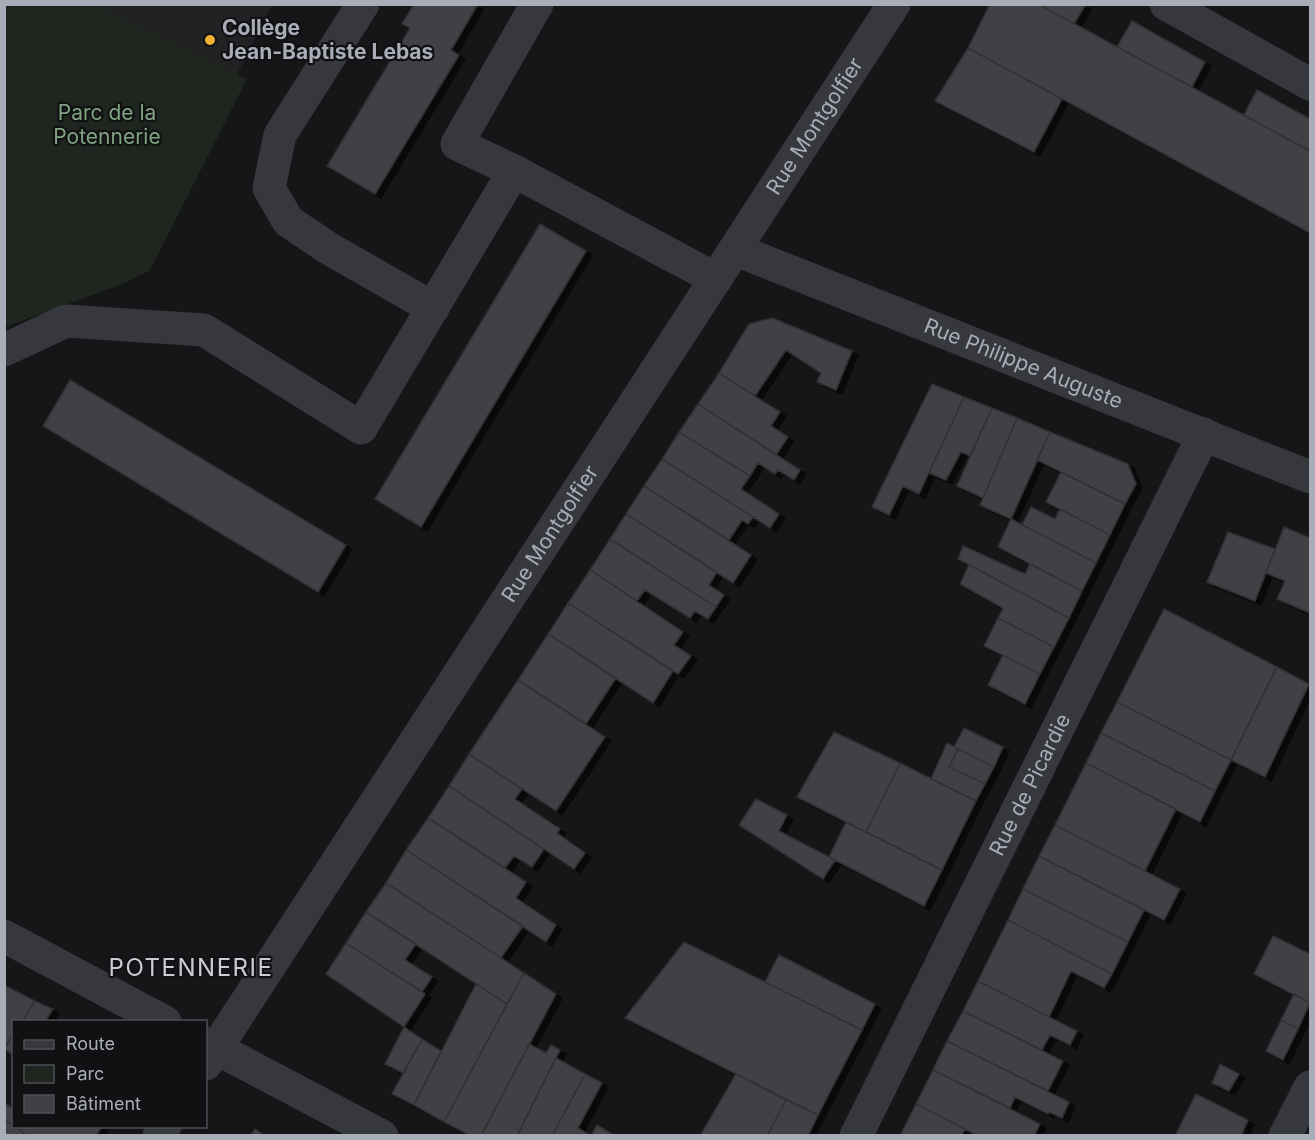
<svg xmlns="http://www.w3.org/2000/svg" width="1315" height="1140" font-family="Inter,sans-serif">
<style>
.built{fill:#222225}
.green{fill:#1e261f}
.building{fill:#404145;stroke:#303034;stroke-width:1.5;filter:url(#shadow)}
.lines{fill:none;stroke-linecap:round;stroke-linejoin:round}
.minor{stroke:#37383d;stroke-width:33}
.poi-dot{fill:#f2b134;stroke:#111113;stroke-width:2}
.labels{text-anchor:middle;stroke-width:4.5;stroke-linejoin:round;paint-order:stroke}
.poi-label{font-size:21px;font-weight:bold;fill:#a8adb8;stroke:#111113;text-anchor:start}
.park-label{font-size:21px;fill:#7fa381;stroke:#111113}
.street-label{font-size:21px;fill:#a8adb8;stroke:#111113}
.quarter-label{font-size:24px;letter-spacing:1.5px;fill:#c9ccd4;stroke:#111113}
</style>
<defs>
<filter id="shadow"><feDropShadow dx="6" dy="4" stdDeviation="0" flood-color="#0009"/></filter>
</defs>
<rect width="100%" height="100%" fill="#161618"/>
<!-- built -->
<path class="built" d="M95,5H272L236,76Z"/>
<!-- green -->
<path class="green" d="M5,5H98L247,79L150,270L125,283L5,327Z"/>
<!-- building -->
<path class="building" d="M414,4H478L451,50L459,55L375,194L327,166L410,28L402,24Z
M990,4H1038L1310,151V233L968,48Z
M1038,4H1086L1074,24Z
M1132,21L1205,62L1192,87L1117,47Z
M968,48L1062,99L1034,152L935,101Z
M1257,90L1310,119V151L1244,115Z
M540,224L586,251L421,527L375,499Z
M772,318L852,351L836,390L817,382L821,373L786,350L755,396L719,373L749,324Z
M719,373L780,412L771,426L788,437L776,455L698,404Z
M70,380L346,545L318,592L43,426Z
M932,384L964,397L919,494L903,486L889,515L872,507Z
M964,397L992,408L970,456L961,452L946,480L929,473Z
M698,404L800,470L794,480L778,470L775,474L758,463L750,476L679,432Z
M992,408L1017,418L983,498L957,486Z
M1017,418L1050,432L1011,519L980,505Z
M679,432L750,476L741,489L779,514L770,528L662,459Z
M1050,432L1128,464L1136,484L1125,504L1037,460Z
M662,459L753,517L748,524L742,520L729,540L644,486Z
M1061,472L1125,504L1110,535L1046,502Z
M644,486L751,555L733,583L626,514Z
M1031,507L1055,519L1060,509L1110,535L1096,563L1022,525Z
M626,514L717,572L709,585L724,595L716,607L610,539Z
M1011,519L1096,563L1082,591L998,547Z
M1284,527L1310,538V613L1277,599L1285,581L1266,573Z
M1228,532L1275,549L1255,601L1207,582Z
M610,539L716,607L708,619L695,611L690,618L645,590L637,601L590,570Z
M963,546L1025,574L1030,564L1082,591L1069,618L958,559Z
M969,565L1069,618L1054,647L998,618L1003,608L960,584Z
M590,570L683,632L674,645L691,656L678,674L568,603Z
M568,603L673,671L653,703L548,634Z
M1164,609L1277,667L1231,760L1117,702Z
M998,618L1054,647L1040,674L984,646Z
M548,634L616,678L586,724L518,680Z
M1003,655L1040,674L1025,704L988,685Z
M1277,667L1309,684L1265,777L1231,760Z
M518,680L605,737L556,811L469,754Z
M1117,702L1231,760L1215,791L1101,733Z
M964,728L1003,747L994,767L954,747Z
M834,732L900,763L866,832L797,797Z
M1101,733L1215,791L1200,822L1086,763Z
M947,743L958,749L949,767L985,784L976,801L931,779Z
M958,749L994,767L985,784L949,767Z
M469,754L522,789L515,799L560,829L557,833L585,853L574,869L449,786Z
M900,763L976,801L942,870L866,832Z
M1086,763L1176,809L1145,871L1055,825Z
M449,786L544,849L532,867L514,856L505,868L428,818Z
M756,799L787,815L779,831L835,860L823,879L739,825Z
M428,818L526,882L516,898L556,925L546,942L406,850Z
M846,822L942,870L924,906L829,857Z
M1055,825L1180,889L1164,920L1039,856Z
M406,850L523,926L501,958L386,883Z
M1039,856L1144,910L1128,942L1023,889Z
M386,883L524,973L507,1004L366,912Z
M1023,889L1128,942L1112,974L1008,920Z
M366,912L416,944L405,960L432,977L422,992L346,943Z
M1008,920L1112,974L1104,988L1071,971L1049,1017L978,981Z
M1273,936L1310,954V1003L1254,974Z
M684,942L862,1030L818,1115L625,1018Z
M346,943L425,994L404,1027L326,974Z
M779,955L875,1004L862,1030L765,982Z
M524,973L556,994L481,1136H471L444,1122Z
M978,981L1077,1031L1070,1045L1050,1035L1042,1050L963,1011Z
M476,984L507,1004L444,1122L414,1105Z
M4,985L35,1001L22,1022H14V1034L4,1048Z
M1294,994L1310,1003L1298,1029L1281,1020Z
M35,1001L53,1009L45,1022H22Z
M963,1011L1063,1061L1048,1091L947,1041Z
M1281,1020L1298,1029L1283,1060L1266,1051Z
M404,1027L422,1039L403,1073L385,1064Z
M14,1034V1055L4,1049Z
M422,1039L441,1051L414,1105L392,1094Z
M947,1041L1069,1102L1062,1118L1049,1112L1048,1114L1015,1097L1010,1108L933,1070Z
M529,1044L546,1053L551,1045L560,1050L517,1136H481Z
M556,1058L585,1074L552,1136H517Z
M1220,1064L1239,1074L1229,1091L1212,1083Z
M933,1070L1040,1124L1034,1136H978L916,1104Z
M585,1074L602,1083L578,1128L591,1136H552Z
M736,1074L786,1100L767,1136H700Z
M1196,1094L1248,1120L1241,1136H1175Z
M786,1100L818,1115L808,1136H767Z
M4,1103L14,1109V1126L4,1120Z
M916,1104L965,1129L961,1136H900Z
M4,1120L14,1126L28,1136H4Z
M597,1125L615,1136H591Z
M14,1126H102L96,1136H28Z
M255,1129L265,1136H250Z"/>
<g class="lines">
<!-- minor -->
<g class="minor">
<path d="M363,4L280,135L269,188L288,221L328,248L433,308"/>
<path d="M537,4L457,144L514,171L716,279"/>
<path d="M1166,4L1310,84"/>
<path id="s1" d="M736,250L1310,477"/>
<path d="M4,350L66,321L204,330L361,428L514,171"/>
<path d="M4,936L165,1022"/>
<path d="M206,1043L382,1136"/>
<path id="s2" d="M206,1064L894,4"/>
<path d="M159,1136L165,1126"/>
<path id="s3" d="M856,1136L1204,434"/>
<path d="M1285,1136L1310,1087"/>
</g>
</g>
<!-- markers -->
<circle class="poi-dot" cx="210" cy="40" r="6"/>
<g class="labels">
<!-- poi labels -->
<g class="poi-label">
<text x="222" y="35">Collège<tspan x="222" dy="24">Jean-Baptiste Lebas</tspan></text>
</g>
<!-- park labels -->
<g class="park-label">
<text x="107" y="120">Parc de la<tspan x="107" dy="24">Potennerie</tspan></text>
</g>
<!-- street labels -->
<g class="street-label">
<text dy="7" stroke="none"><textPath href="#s2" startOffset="1118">Rue Montgolfier</textPath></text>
<text dy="7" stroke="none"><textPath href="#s1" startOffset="309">Rue Philippe Auguste</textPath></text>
<text dy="7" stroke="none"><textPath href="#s2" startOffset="632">Rue Montgolfier</textPath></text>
<text dy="7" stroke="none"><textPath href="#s3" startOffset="392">Rue de Picardie</textPath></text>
</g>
<!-- quarter labels -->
<g class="quarter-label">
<text x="191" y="976">POTENNERIE</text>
</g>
</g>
<!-- border -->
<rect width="1315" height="1140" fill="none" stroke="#a8adb8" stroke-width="12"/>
<!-- legend -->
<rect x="12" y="1020" width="195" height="108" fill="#111113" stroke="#4d4f55" stroke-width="1.5"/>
<rect x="24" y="1040" width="30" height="9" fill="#37383d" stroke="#4d4f55" stroke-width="1.5"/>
<text x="66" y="1050" font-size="18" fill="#a8adb8">Route</text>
<rect x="24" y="1065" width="30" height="18" fill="#1e261f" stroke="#4d4f55" stroke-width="1.5"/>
<text x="66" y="1080" font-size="18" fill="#a8adb8">Parc</text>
<rect x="24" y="1095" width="30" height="18" fill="#404145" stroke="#4d4f55" stroke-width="1.5"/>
<text x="66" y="1110" font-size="18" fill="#a8adb8">Bâtiment</text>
</svg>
